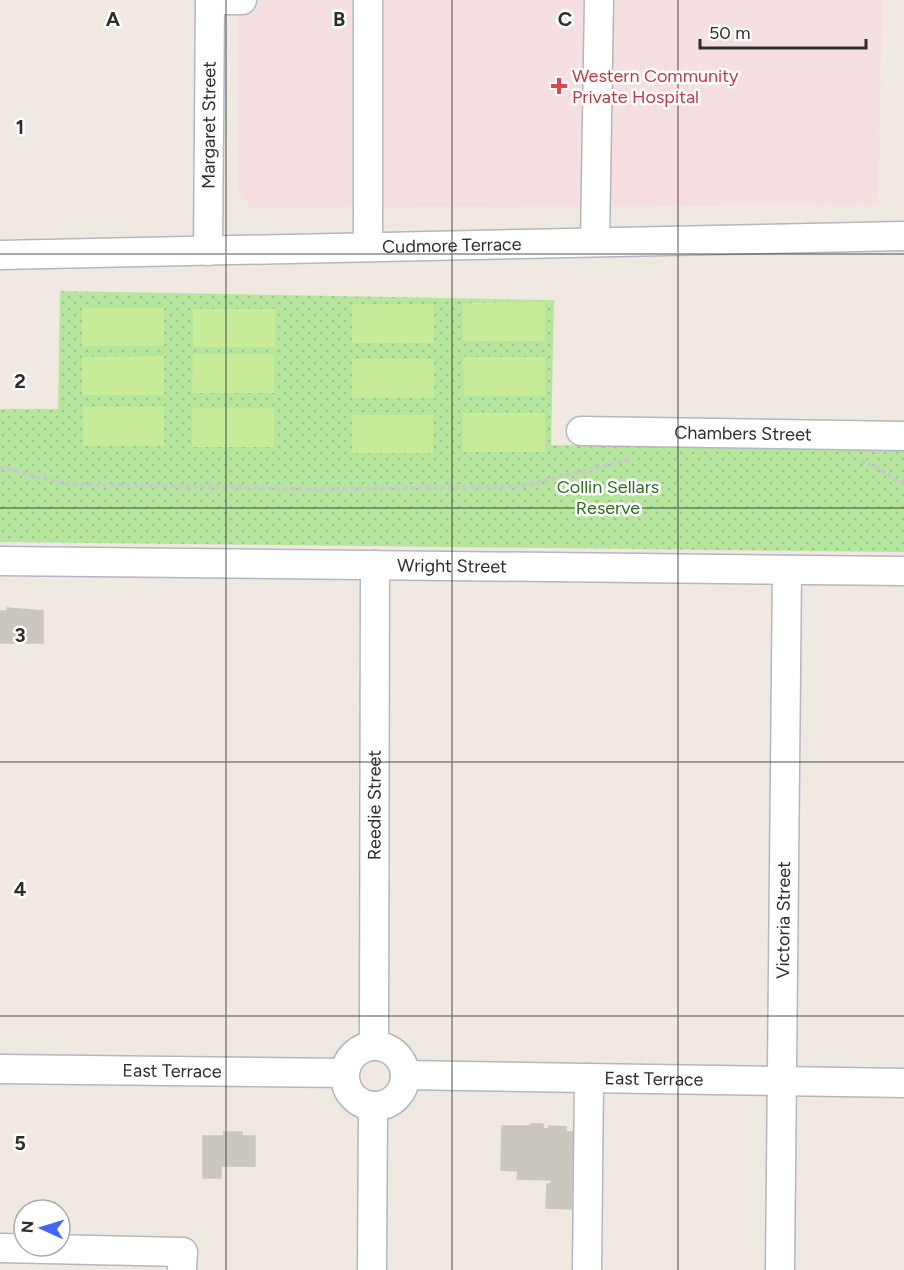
<svg xmlns="http://www.w3.org/2000/svg" width="904" height="1270" font-family="Figtree,sans-serif">
<style>
.medical{fill:#f5dfe0}
.park{fill:url(#park-dots)}
.pitch{fill:#c9ec9a}
.building{fill:#cbc7bf;stroke:#cbc5ba;stroke-width:1.5}
.lines{fill:none;stroke-linecap:round;stroke-linejoin:round}
.minor-casing{stroke:#b4b7c1;stroke-width:31}
.path{stroke:#c9c9c9;stroke-width:4;stroke-dasharray:4.5 3;stroke-linecap:butt}
.minor{stroke:#fff;stroke-width:28}
.grid{fill:none;stroke:#2e2e2e;stroke-width:1.5;stroke-opacity:0.55}
.health-dot{fill:#e0444e;stroke:#fff;stroke-width:2}
.labels{text-anchor:middle;stroke-width:5;stroke-linejoin:round;paint-order:stroke}
.health-label{font-size:18px;fill:#be3a42;stroke:#fff;text-anchor:start}
.street-label{font-size:18px;fill:#2e2e2e;stroke:#fff}
.park-label{font-size:18px;fill:#2c6e1b;stroke:#fff}
.grid-label{font-size:20px;text-anchor:middle;font-weight:bold;fill:#2e2e2e;stroke:#fff;stroke-width:5;stroke-linejoin:round;paint-order:stroke}
</style>
<defs>
<pattern id="park-dots" width="8" height="8" patternUnits="userSpaceOnUse" patternTransform="scale(1.5)"><rect width="8" height="8" fill="#b6e59e"/><path d="M2 2h.1M6 6h.1" fill="none" stroke="#9dc588" stroke-width="1.8" stroke-linecap="round"/></pattern>
</defs>
<rect width="100%" height="100%" fill="#efe9e1"/>
<!-- medical -->
<path class="medical" d="M238,0H882L878,205L251,208L237,191Z"/>
<!-- park -->
<path class="park" d="M60,291L554,300L551,445L904,449V552L0,542V409H58Z"/>
<!-- pitch -->
<path class="pitch" d="M545,302V341H463V303Z
M352,304H433L434,343H352Z
M82,308H164V346H82Z
M193,309H275V347H193Z
M193,354H274V393H192Z
M164,356V395H82V357Z
M463,357H545V396H464Z
M352,359H434V398H352Z
M83,407H164V446H83Z
M192,408H274V447H192Z
M463,413H545V452H463Z
M352,415H433V453H352Z"/>
<!-- building -->
<path class="building" d="M7,608L43,611V643H0V611H7Z
M531,1124H543V1129H549V1126L566,1127V1132H576L575,1163H572L571,1209L546,1208L547,1184H551L552,1180L517,1179L518,1171L501,1170L502,1126H530Z
M224,1132H242V1136H255V1166H221V1178H203V1136H224Z"/>
<g class="lines">
<defs>
<g id="minor">
<path d="M210,0H242"/>
<path d="M595,242L599,0"/>
<path d="M368,246V0"/>
<path id="s1" d="M208,251L210,0"/>
<path id="s2" d="M0,255L904,236"/>
<path id="s3" d="M581,431L904,436"/>
<path id="s4" d="M0,561L904,571"/>
<path id="s5" d="M374,1045L375,565"/>
<circle cx="375" cy="1076" r="30"/>
<path id="s6" d="M0,1069L344,1073"/>
<path id="s7" d="M405,1075L904,1083"/>
<path d="M0,1248L183,1252L182,1270"/>
<path d="M372,1270L373,1106"/>
<path d="M587,1270L589,1078"/>
<path id="s8" d="M780,1270L787,570"/>
</g>
</defs>
<!-- minor casing -->
<use href="#minor" class="minor-casing"/>
<!-- path -->
<path class="path" d="M861,461L880,469L897,481L904,482
M0,467L67,484L309,489L518,487L632,459"/>
<!-- minor -->
<use href="#minor" class="minor"/>
</g>
<!-- grid -->
<path class="grid" d="M226,0V1270M452,0V1270M678,0V1270M0,254H904M0,508H904M0,762H904M0,1016H904"/>
<!-- markers -->
<path class="health-dot" d="M556 77h6v6h6v6h-6v6h-6v-6h-6v-6h6z"/>
<g class="labels">
<!-- health labels -->
<g class="health-label">
<text x="572" y="82">Western Community<tspan x="572" dy="21">Private Hospital</tspan></text>
</g>
<!-- street labels -->
<g class="street-label">
<text dy="6" stroke="none"><textPath href="#s1" startOffset="126">Margaret Street</textPath></text>
<text dy="6" stroke="none"><textPath href="#s2" startOffset="452">Cudmore Terrace</textPath></text>
<text dy="6" stroke="none"><textPath href="#s3" startOffset="162">Chambers Street</textPath></text>
<text dy="6" stroke="none"><textPath href="#s4" startOffset="452">Wright Street</textPath></text>
<text dy="6" stroke="none"><textPath href="#s5" startOffset="240">Reedie Street</textPath></text>
<text dy="6" stroke="none"><textPath href="#s8" startOffset="350">Victoria Street</textPath></text>
<text dy="6" stroke="none"><textPath href="#s6" startOffset="172">East Terrace</textPath></text>
<text dy="6" stroke="none"><textPath href="#s7" startOffset="249">East Terrace</textPath></text>
</g>
<!-- park labels -->
<g class="park-label">
<text x="608" y="493">Collin Sellars<tspan x="608" dy="21">Reserve</tspan></text>
</g>
</g>
<g class="grid-label">
<text x="113" y="26">A</text>
<text x="339" y="26">B</text>
<text x="565" y="26">C</text>
<text x="20" y="134">1</text>
<text x="20" y="388">2</text>
<text x="20" y="642">3</text>
<text x="20" y="896">4</text>
<text x="20" y="1150">5</text>
</g>
<!-- north arrow -->
<g transform="translate(42 1228) rotate(274)"><circle r="28" fill="#ffffff" stroke="#ababab" stroke-width="1.5"/>
<path d="M0-4.5L10 22L0 15L-10 22Z" fill="#4264fb"/>
<text y="-9" font-size="16" font-weight="bold" text-anchor="middle" fill="#2e2e2e">N</text>
</g>
<!-- scale -->
<path d="M700 39v9h166v-9" fill="none" stroke="#2e2e2e" stroke-width="3"/>
<text x="709" y="39" font-size="18" fill="#2e2e2e" stroke="#ffffff" stroke-width="4.5" paint-order="stroke">50 m</text>
</svg>
